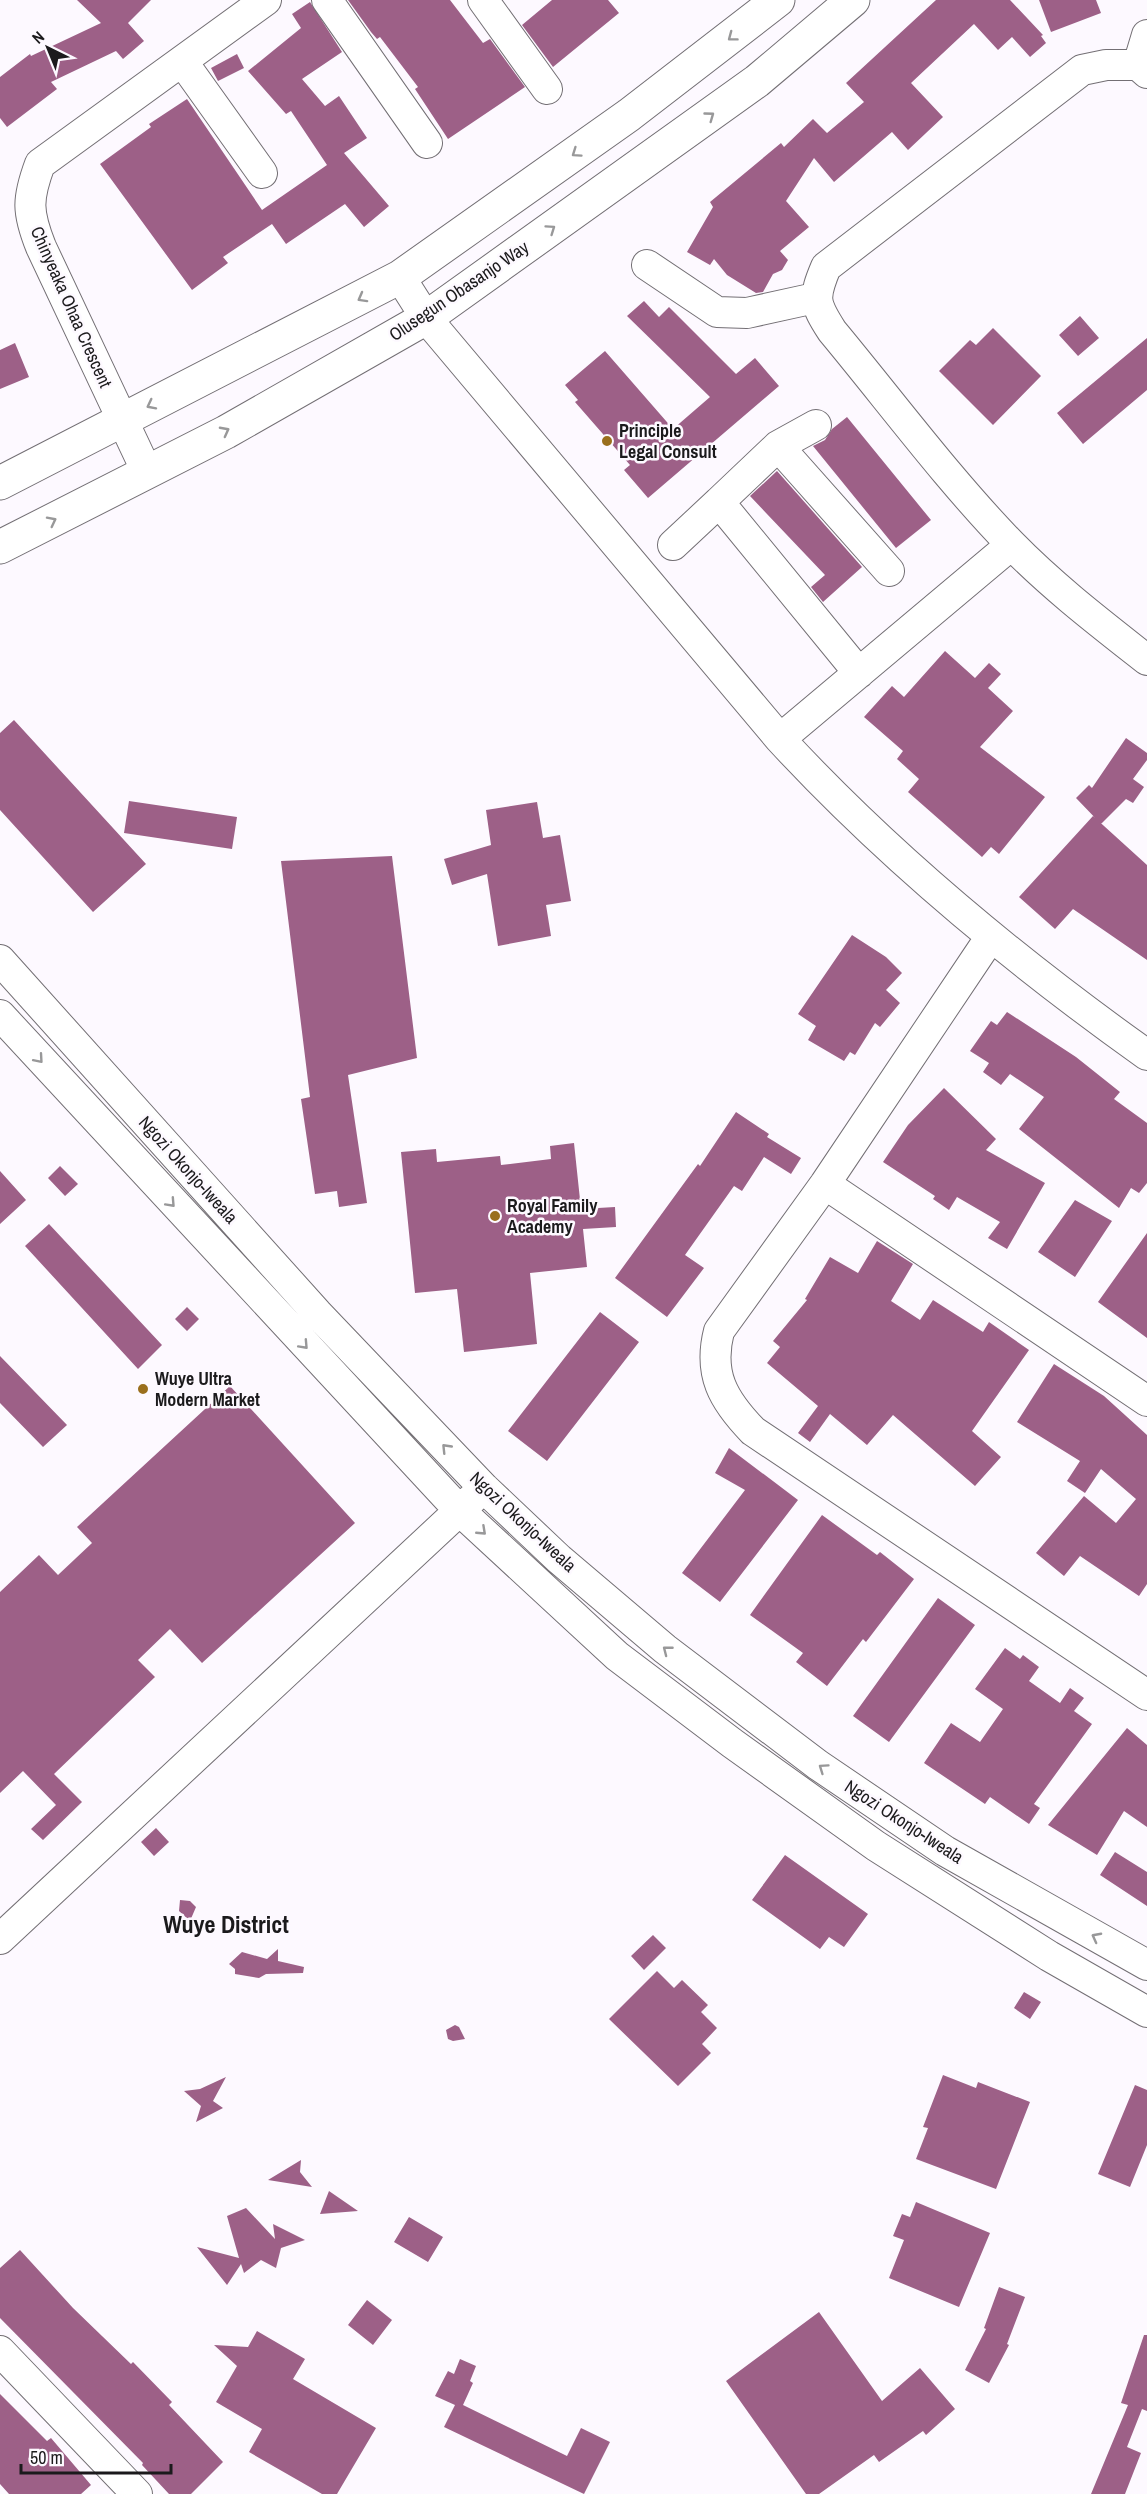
<svg xmlns="http://www.w3.org/2000/svg" width="1147" height="2494" font-family="'Archivo Narrow',sans-serif">
<style>
.building{fill:#9d6087}
.lines{fill:none;stroke-linecap:round;stroke-linejoin:round}
.minor-casing{stroke:#736f74;stroke-width:32}
.major-casing{stroke:#736f74;stroke-width:35}
.minor{stroke:#fff;stroke-width:30}
.major{stroke:#fff;stroke-width:33}
.oneway{stroke:#989899}
.poi-dot{fill:#9a6f1d;stroke:#fdf9ff;stroke-width:2}
.labels{text-anchor:middle;stroke-width:5;stroke-linejoin:round;paint-order:stroke}
.street-label{font-size:18px;fill:#1b1a1c;stroke:#fdf9ff}
.poi-label{font-size:18px;font-weight:bold;fill:#1b1a1c;stroke:#fdf9ff;text-anchor:start}
.district-label{font-size:24px;font-weight:bold;fill:#1b1a1c;stroke:#fdf9ff}
</style>
<rect width="100%" height="100%" fill="#fdf9ff"/>
<!-- building -->
<path class="building" d="M77,0H151L128,23L144,41L123,59L116,51L51,82L57,89L7,127L0,118V77L30,54L31,56L101,23Z
M348,0H450L483,43L490,39L525,87L448,139L415,89L418,87L380,37L377,39L371,32Z
M552,0H608L619,13L553,67L522,25Z
M936,0H1010L1043,35L1041,36L1046,43L1030,57L1012,37L998,50L974,24L911,83L943,117L908,150L892,132L834,182L814,158L786,201L809,227L780,251L788,260L782,270L773,274L763,292L756,293L727,275L714,259L710,265L687,252L713,207L710,202L781,143L784,147L813,119L827,133L864,102L846,83Z
M1039,0H1096L1101,13L1051,32Z
M310,2L342,52L302,79L325,106L339,96L367,138L344,153L389,206L364,227L345,204L286,244L272,224L223,257L228,263L192,290L100,164L151,127L149,124L187,99L262,210L327,165L291,111L286,114L248,71L301,28L292,14Z
M237,54L244,68L218,81L211,68Z
M644,301L659,317L669,307L736,374L755,358L779,386L648,498L624,470L630,465L575,402L578,400L565,385L605,351L673,429L710,397L627,316Z
M1080,316L1099,338L1078,356L1059,335Z
M993,328L1041,376L993,425L939,371L970,340L976,345Z
M1147,338V390L1083,444L1057,413Z
M15,343L29,377L0,389V350Z
M847,417L931,520L896,548L813,446L825,440L832,429Z
M777,471L862,567L823,602L811,587L825,575L750,496Z
M945,651L975,678L989,663L1001,674L988,688L1013,711L980,747L1045,797L999,854L991,847L982,857L908,792L919,779L897,759L903,751L864,717L892,686L904,697Z
M14,720L146,864L93,912L0,810V733Z
M1126,738L1147,753V760L1133,779L1144,787L1133,803L1126,799L1101,824L1076,798L1089,785L1092,788Z
M129,801L237,817L232,849L124,833Z
M537,802L543,838L560,835L571,901L546,905L551,936L498,946L487,874L452,885L444,859L491,845L486,810Z
M1093,816L1147,865V960L1073,909L1055,929L1019,897Z
M392,856L417,1058L348,1075L367,1203L339,1207L337,1191L315,1194L301,1099L310,1097L281,861Z
M852,935L886,957L902,973L886,990L900,1003L880,1027L875,1023L855,1055L850,1052L844,1061L808,1040L816,1026L798,1014Z
M1007,1012L1076,1057L1120,1092L1114,1099L1147,1123V1183L1139,1193L1131,1188L1119,1208L1019,1129L1044,1097L1010,1074L1001,1085L983,1072L989,1063L970,1051L991,1021L997,1025Z
M944,1088L996,1139L986,1150L1045,1183L1007,1249L988,1238L1000,1222L957,1197L949,1210L933,1199L935,1196L883,1162L908,1125Z
M736,1112L769,1134L767,1137L801,1158L791,1174L764,1157L742,1191L734,1186L685,1255L704,1268L667,1317L615,1278L698,1164L700,1166Z
M574,1143L581,1209L615,1207L616,1227L583,1229L587,1267L530,1273L537,1344L464,1352L457,1289L415,1293L401,1152L436,1149L437,1162L500,1156L501,1165L551,1159L550,1146Z
M60,1166L78,1184L65,1196L48,1178Z
M0,1171L26,1200L0,1224Z
M1075,1200L1112,1221L1075,1277L1038,1252Z
M49,1224L162,1345L138,1369L25,1246Z
M1147,1233V1338L1098,1302Z
M877,1241L913,1264L891,1301L920,1320L933,1300L983,1332L989,1322L1029,1350L972,1431L1001,1457L975,1486L893,1415L867,1445L830,1414L810,1442L798,1433L818,1406L767,1363L780,1347L773,1341L807,1300L805,1299L830,1257L858,1273Z
M187,1307L199,1319L187,1331L175,1319Z
M600,1312L639,1342L547,1461L508,1431Z
M0,1356L67,1425L43,1447L0,1403Z
M1054,1364L1104,1396L1147,1435V1584L1139,1596L1080,1556L1064,1576L1036,1553L1084,1496L1116,1523L1136,1499L1101,1469L1085,1493L1067,1481L1080,1461L1017,1422Z
M230,1386L355,1523L202,1663L170,1629L138,1660L155,1677L54,1774L82,1802L43,1840L31,1829L56,1805L23,1771L0,1793V1592L39,1555L58,1575L92,1543L77,1527Z
M729,1448L798,1500L720,1602L682,1573L745,1490L715,1473Z
M822,1515L877,1555L880,1552L914,1579L866,1642L863,1639L827,1686L796,1662L803,1653L750,1615Z
M938,1598L975,1625L889,1742L853,1716Z
M1005,1648L1020,1659L1023,1655L1039,1667L1029,1681L1060,1703L1070,1688L1084,1698L1074,1711L1092,1724L1034,1804L1040,1808L1029,1824L990,1797L985,1804L924,1763L951,1723L980,1742L1003,1709L975,1689Z
M1127,1728L1147,1745V1827L1124,1811L1097,1855L1048,1825Z
M156,1828L169,1842L154,1856L141,1842Z
M1115,1852L1147,1872V1906L1100,1875Z
M785,1855L868,1914L844,1947L829,1937L820,1949L752,1900Z
M180,1900L190,1901L196,1907L190,1921L179,1911Z
M653,1935L666,1948L644,1970L631,1956Z
M278,1949V1961L304,1967L303,1973L266,1974L259,1978L235,1974V1969L229,1964L242,1952L267,1959Z
M657,1971L674,1988L682,1980L708,2005L701,2012L717,2028L702,2044L711,2053L678,2086L609,2019Z
M1024,1992L1041,2002L1030,2019L1014,2008Z
M455,2025L459,2027L465,2039L453,2041L448,2039L446,2030Z
M943,2075L976,2088L978,2082L1030,2102L996,2189L916,2159L928,2128L923,2127Z
M226,2077L213,2101L223,2108L196,2122L201,2106L184,2091L200,2089Z
M1135,2085L1147,2090V2145L1130,2187L1098,2174Z
M301,2160L300,2172L312,2187L268,2180Z
M329,2191L358,2211L320,2214Z
M916,2202L990,2233L959,2307L889,2278L904,2240L893,2236L902,2214L910,2217Z
M246,2208L275,2239L273,2224L305,2240L281,2248L276,2268L261,2260L244,2273L241,2264L227,2285L197,2247L239,2258L227,2216Z
M409,2217L443,2237L428,2262L394,2242Z
M20,2250L73,2308L131,2364L133,2362L172,2402L169,2405L223,2462L191,2494H169L142,2465L143,2463L0,2318V2268Z
M999,2287L1025,2297L1007,2344L1009,2345L989,2383L965,2370L986,2329L984,2328Z
M367,2300L392,2320L373,2345L348,2325Z
M819,2312L882,2401L920,2368L955,2409L926,2435L923,2431L879,2462L874,2455L819,2494H806L726,2381Z
M257,2331L305,2359L293,2379L376,2428L337,2494H322L249,2452L262,2429L216,2402L237,2366L214,2345L248,2347Z
M1144,2335H1147V2411L1142,2409L1127,2447L1141,2453L1125,2494H1091L1128,2405L1121,2403Z
M460,2359L476,2366L470,2381L473,2383L463,2405L567,2456L581,2428L610,2442L584,2494L444,2427L455,2405L435,2396L448,2371L454,2374Z
M0,2394L47,2441L51,2438L91,2485L81,2494H9L0,2484Z"/>
<g class="lines">
<defs>
<path id="minor" d="M327,0L427,143
M483,0L547,89
M182,61L262,173
M1138,65L1147,35
M1147,73L1138,65H1106L1082,70L826,267C813,298 814,303 832,331C891,402 947,478 1011,544C1053,587 1100,623 1147,660
M647,265L717,312L747,313L815,298
M400,277L426,318L780,739C890,858 1015,961 1147,1055
M778,446L889,571
M147,472L41,247C27,212 27,199 40,164L266,0
M719,502L778,446L816,425
M673,545L719,502L859,673
M780,739L1011,545
M990,938L825,1184L719,1331C708,1374 723,1400 753,1431L1147,1695
M0,960L317,1313L484,1488L559,1559L665,1649L818,1765L945,1851L1147,1965
M0,1015L459,1510L617,1656L732,1743L876,1846L1049,1956L1147,2012
M825,1184L1147,1401
M0,1939L474,1497
M0,2351L137,2494"/>
<path id="major" d="M0,483L400,277L629,115L778,0
M0,547L226,432L426,318L757,81L853,0"/>
</defs>
<!-- minor casing -->
<use href="#minor" class="minor-casing"/>
<!-- major casing -->
<use href="#major" class="major-casing"/>
<!-- minor -->
<use href="#minor" class="minor"/>
<!-- major -->
<use href="#major" class="major"/>
</g>
<!-- one-way arrows -->
<defs><path id="oneway-chevron" d="M-2-3.5L2.5 0L-2 3.5" fill="none" stroke-width="1.6" stroke-linecap="round" stroke-linejoin="round" transform="scale(1.5)"/></defs>
<g class="oneway">
<use href="#oneway-chevron" transform="translate(732 37) rotate(143)"/>
<use href="#oneway-chevron" transform="translate(710 116) rotate(-36)"/>
<use href="#oneway-chevron" transform="translate(576 153) rotate(145)"/>
<use href="#oneway-chevron" transform="translate(551 229) rotate(-35)"/>
<use href="#oneway-chevron" transform="translate(362 298) rotate(151)"/>
<use href="#oneway-chevron" transform="translate(151 405) rotate(153)"/>
<use href="#oneway-chevron" transform="translate(225 431) rotate(-28)"/>
<use href="#oneway-chevron" transform="translate(52 521) rotate(-27)"/>
<use href="#oneway-chevron" transform="translate(39 1059) rotate(49)"/>
<use href="#oneway-chevron" transform="translate(171 1203) rotate(47)"/>
<use href="#oneway-chevron" transform="translate(304 1345) rotate(47)"/>
<use href="#oneway-chevron" transform="translate(446 1448) rotate(-134)"/>
<use href="#oneway-chevron" transform="translate(482 1531) rotate(43)"/>
<use href="#oneway-chevron" transform="translate(667 1650) rotate(-142)"/>
<use href="#oneway-chevron" transform="translate(823 1768) rotate(-145)"/>
<use href="#oneway-chevron" transform="translate(1096 1937) rotate(-152)"/>
</g>
<!-- markers -->
<g class="poi-dot">
<circle cx="607" cy="441" r="6"/>
<circle cx="495" cy="1216" r="6"/>
<circle cx="143" cy="1389" r="6"/>
</g>
<g class="labels">
<!-- street labels -->
<g class="street-label">
<text transform="translate(459 291) rotate(-34)" y="6">Olusegun Obasanjo Way</text>
<text transform="translate(71 307) rotate(66)" y="6">Chinyeaka Ohaa Crescent</text>
<text transform="translate(188 1170) rotate(48)" y="6">Ngozi Okonjo-Iweala</text>
<text transform="translate(523 1522) rotate(43)" y="6">Ngozi Okonjo-Iweala</text>
<text transform="translate(904 1822) rotate(33)" y="6">Ngozi Okonjo-Iweala</text>
</g>
<!-- poi labels -->
<g class="poi-label">
<text x="619" y="437">Principle<tspan x="619" dy="21">Legal Consult</tspan></text>
<text x="507" y="1212">Royal Family<tspan x="507" dy="21">Academy</tspan></text>
<text x="155" y="1385">Wuye Ultra<tspan x="155" dy="21">Modern Market</tspan></text>
</g>
<!-- district labels -->
<g class="district-label">
<text x="226" y="1933">Wuye District</text>
</g>
</g>
<!-- north arrow -->
<g transform="translate(48 48) rotate(317)" stroke="#fdf9ff" stroke-width="4.5" paint-order="stroke">
<path d="M0-4.5L10 22L0 15L-10 22Z" fill="#1b1a1c"/>
<text y="-9" font-size="16" font-weight="bold" text-anchor="middle" fill="#1b1a1c">N</text>
</g>
<!-- scale -->
<path d="M21 2464v9h150v-9" fill="none" stroke="#1b1a1c" stroke-width="3"/>
<text x="30" y="2464" font-size="18" fill="#1b1a1c" stroke="#fdf9ff" stroke-width="4.5" paint-order="stroke">50 m</text>
</svg>
